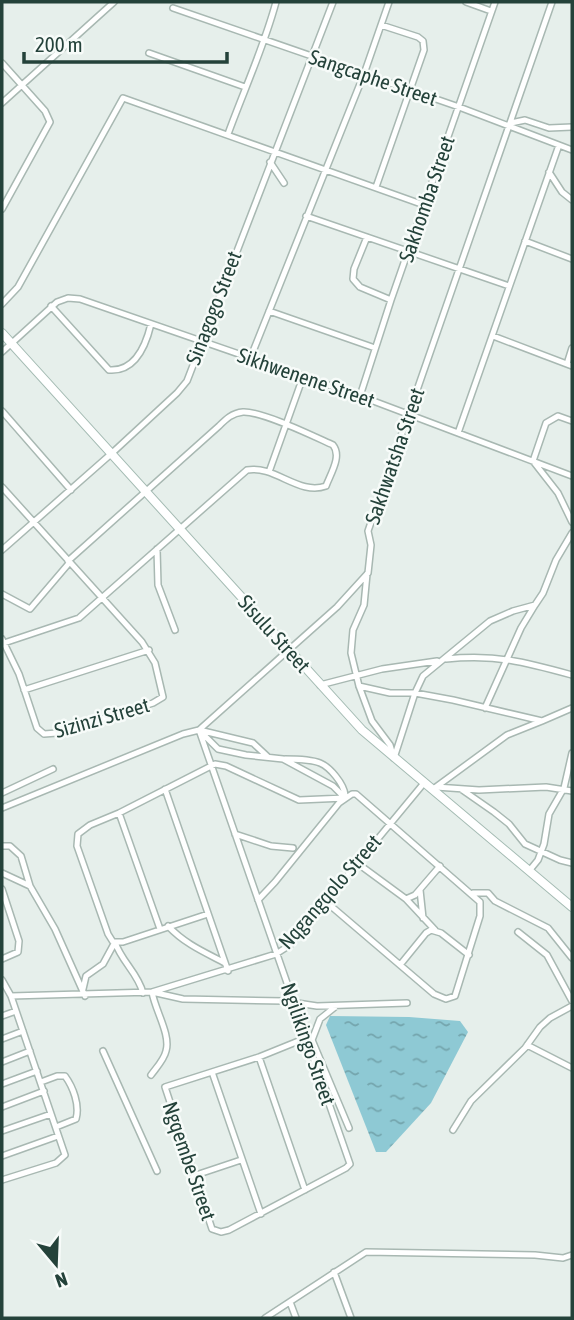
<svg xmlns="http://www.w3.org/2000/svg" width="574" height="1320" font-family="'Asap Condensed',sans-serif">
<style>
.water{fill:url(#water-ripples)}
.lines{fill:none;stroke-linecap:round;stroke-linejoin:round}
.street-casing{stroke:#a8b8b2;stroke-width:8}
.secondary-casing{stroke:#a4bbb3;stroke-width:10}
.street{stroke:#fff;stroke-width:5}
.secondary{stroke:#fff;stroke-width:8}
.labels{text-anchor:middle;stroke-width:5;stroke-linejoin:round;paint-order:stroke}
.street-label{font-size:21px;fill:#24423a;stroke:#f7fbf9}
</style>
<defs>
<pattern id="water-ripples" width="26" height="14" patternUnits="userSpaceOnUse" patternTransform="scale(1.75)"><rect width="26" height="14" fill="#8ec9d4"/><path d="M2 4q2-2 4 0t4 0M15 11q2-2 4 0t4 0" fill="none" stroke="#74a5ad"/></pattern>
</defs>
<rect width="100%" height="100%" fill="#e6efeb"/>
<!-- water -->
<path class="water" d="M330,1016L409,1017L460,1021L468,1032L431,1103L386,1152H376L326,1025Z"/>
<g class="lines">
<defs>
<path id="street" d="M466,2L491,11
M173,8L459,107L572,150
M149,53L245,87
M2,63L45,111L50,122L2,209
M2,103L114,2
M511,123L525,120L549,128L572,127
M228,134C244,90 264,47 276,2
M270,162L284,183
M549,172L562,192L572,200
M376,187L424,50L423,41L418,37L381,25
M306,216L509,286
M367,237L354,269L353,279L360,287L391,300
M525,241L572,259
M2,304L18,287L123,98L424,205
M51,306L109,370C135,372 146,345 151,324
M269,311L375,348
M493,336L572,366
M2,352L57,302L68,298L80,299L360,396L572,476
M250,359L364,74L389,2
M567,364L572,348
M360,396L391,300L495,2
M2,411L71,490
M572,421L558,416L546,423L533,461L558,493L572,522
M458,433L559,145
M269,472L303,377
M2,487L142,642L155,663L163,697L153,703L57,733L44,734L37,728L19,674L2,639
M157,549L158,585L175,630
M2,550L111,454L177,393L187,381L333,2
M367,574L364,605L353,630L351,653L359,686L372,721L390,745L393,755
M2,594L30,609L70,562
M4,643L79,618L247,470C275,465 299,496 326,486C331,473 342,456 333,445C313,436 262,411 243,412C232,413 226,419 219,426L68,561
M446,659C496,654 525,662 572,675
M320,685L382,669L437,661
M359,686L390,693H415L453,700L542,721L572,708
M24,690L149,650
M485,708L521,628L535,605
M199,730L350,1164L346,1168L229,1230L221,1232L212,1229L165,1087L259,1057L306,1038
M199,730L253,743L268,757
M201,732L218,749L246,755L283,759L333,786L345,798
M394,758L415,693L423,676L490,621L513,611L535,605L543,593L556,560L572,533
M285,759C296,759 310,759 320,763C330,767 344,784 345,795
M436,787L479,790L546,787L572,791
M436,787L507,735L542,721
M165,789L228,971
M461,789L494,812L509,824L525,844L560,860L572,863
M2,793L53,769
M2,808L183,734L199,730L337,607L368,573L371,545L368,531L552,2
M119,813L160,929
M235,834L271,846L293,848
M2,846H10L21,856L30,886
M357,863L406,899L415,895L440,866
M529,871L538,860L544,844L549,814L564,788L572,753
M2,873L30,886L55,929L85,996
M2,889L19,941L18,952L2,959
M420,890L423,918
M473,893H488L495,901L548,928L572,958
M406,899L435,930
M258,900L275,882L339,803L352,794H356L480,902V916L455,996L446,999L434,994L325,901
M208,914L123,942H113L108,934L77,846L78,834L90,825L119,813L215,764L226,766L299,800L345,798
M168,926C185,944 204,952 225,963
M518,932L547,955L572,1001
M115,942C121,961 138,973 143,993
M400,965L426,933L431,930L441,933L469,955
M2,980L11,996L65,1155L56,1163L2,1180
M83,989L86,976L103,964L115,942
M11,996L152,992L276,954L290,945L424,783
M335,1007L320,1019L312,1040L349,1128
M2,1016L16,1011
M2,1039L23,1031
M527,1045L572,1068
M103,1051L157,1171
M259,1057L305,1190
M2,1062L30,1051
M212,1072L261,1214
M151,1075C156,1068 164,1060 166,1051C171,1035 155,1010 152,992L183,999L284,1001L317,1006L407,1003
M41,1082L57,1076H65C73,1087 80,1105 76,1119L56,1127
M2,1084L37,1071
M2,1107L44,1091
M453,1130L471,1101L525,1048L540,1027L550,1018L572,1006
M2,1131L51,1114
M2,1156L58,1136
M193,1176L241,1160
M334,1272L351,1318
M290,1302L296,1318
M265,1318L366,1252L535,1255L563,1258L572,1255"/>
<path id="secondary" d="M2,333L362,730L572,907"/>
</defs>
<!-- street casing -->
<use href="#street" class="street-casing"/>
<!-- secondary casing -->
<use href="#secondary" class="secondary-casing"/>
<!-- street -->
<use href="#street" class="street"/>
<!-- secondary -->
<use href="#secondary" class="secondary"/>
</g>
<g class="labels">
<!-- street labels -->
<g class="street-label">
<text transform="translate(373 78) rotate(19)" y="7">Sangcaphe Street</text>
<text transform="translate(427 199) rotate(-71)" y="7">Sakhomba Street</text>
<text transform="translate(214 308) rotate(-69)" y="7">Sinagogo Street</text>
<text transform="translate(306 378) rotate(19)" y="7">Sikhwenene Street</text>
<text transform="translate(395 456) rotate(-71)" y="7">Sakhwatsha Street</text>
<text transform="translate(274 634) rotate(48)" y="7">Sisulu Street</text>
<text transform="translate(102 718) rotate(-16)" y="7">Sizinzi Street</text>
<text transform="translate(330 892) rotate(-49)" y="7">Nqgangqolo Street</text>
<text transform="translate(308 1044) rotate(71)" y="7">Ngilikingo Street</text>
<text transform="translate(189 1161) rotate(71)" y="7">Ngqembe Street</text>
</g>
</g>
<!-- border -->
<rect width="574" height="1320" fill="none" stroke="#24423a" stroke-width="7"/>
<!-- north arrow -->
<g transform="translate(56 1264) rotate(161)" stroke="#f7fbf9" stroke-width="5" paint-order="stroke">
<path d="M0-5L12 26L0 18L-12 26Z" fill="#24423a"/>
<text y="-10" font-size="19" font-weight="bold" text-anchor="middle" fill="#24423a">N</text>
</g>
<!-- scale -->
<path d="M24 52v10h203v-10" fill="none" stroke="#24423a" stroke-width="3.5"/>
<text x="35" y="52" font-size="21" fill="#24423a" stroke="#f7fbf9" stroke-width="5" paint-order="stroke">200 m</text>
</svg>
